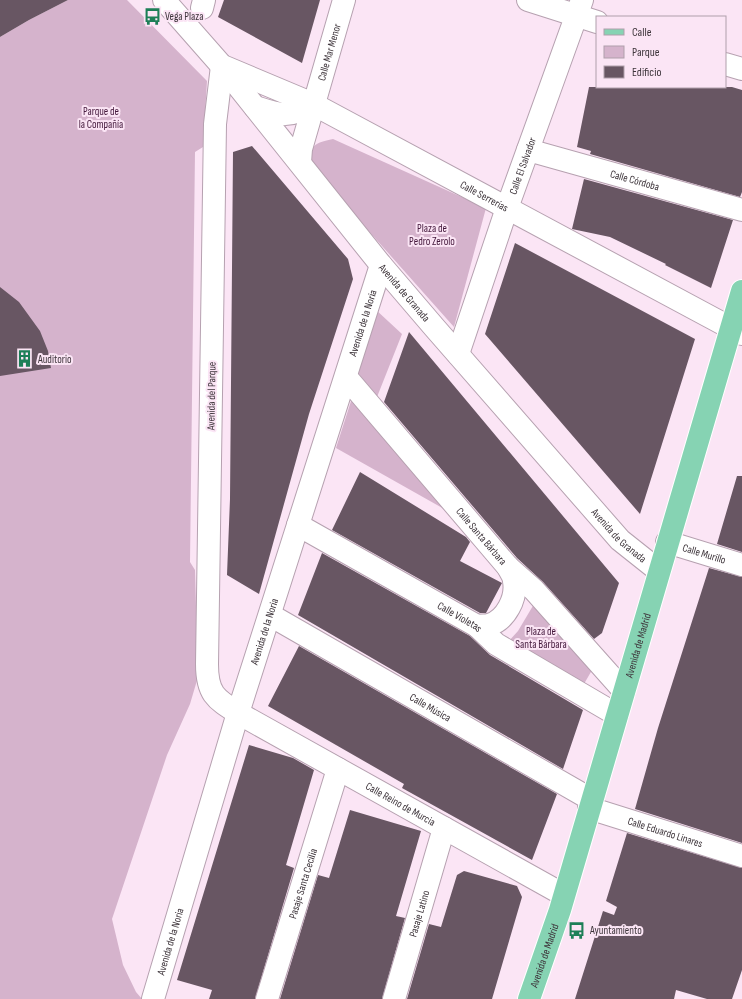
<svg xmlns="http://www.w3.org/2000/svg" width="742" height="999" font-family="'Sofia Sans Condensed',sans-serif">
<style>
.green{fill:#d5b3cc}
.building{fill:#685663}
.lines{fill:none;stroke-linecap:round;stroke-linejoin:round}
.minor-casing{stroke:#b6a1b0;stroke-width:24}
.major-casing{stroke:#fff;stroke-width:24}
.minor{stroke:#fff;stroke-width:22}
.major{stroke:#86d3b3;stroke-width:22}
.labels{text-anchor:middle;stroke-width:4;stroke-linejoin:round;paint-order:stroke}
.poi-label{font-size:11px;fill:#3e353b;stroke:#fbe5f5;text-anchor:start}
.street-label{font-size:11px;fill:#3e353b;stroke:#fbe5f5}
.park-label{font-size:11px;fill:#43183b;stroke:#fbe5f5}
</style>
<rect width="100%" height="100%" fill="#fbe5f5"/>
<!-- green -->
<path class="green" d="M68,0H127L207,81L203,147L195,152L190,562L195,570L198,677L190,704L167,755L112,919L123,965L136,992L142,999H0V37L29,20Z
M333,139L486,208L454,327L310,165C310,145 314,143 333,139Z
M375,309L402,334L377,397L354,368Z
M352,398L453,514L336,448Z
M537,599L595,665L581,689L507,643L518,631Z"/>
<!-- building -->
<path class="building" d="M0,0H68L29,20L0,37Z
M224,0H320L302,63L218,17Z
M589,87H732L742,90V192L740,197L590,154L591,151L577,147Z
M252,146L348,259L353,279L309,414L259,594L227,575L230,499L233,152Z
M584,179L733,220L711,288L665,265L666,264L610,237L572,229Z
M515,243L695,339L640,514L485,334Z
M0,287L19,302L40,331L48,351L51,368L0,376Z
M409,332L619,583L602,633L594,639L543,582L517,558L384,402Z
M360,472L466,537L470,542L460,561L502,583L486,613H480L332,530Z
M737,476H742V552L717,544Z
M322,553L470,636L490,655L583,710L563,769L298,615Z
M709,568L742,577V843L635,809L658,728Z
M299,646L557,794L532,860L402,788L404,784L268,706Z
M249,745L293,758L314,770L286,865L294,868L255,999H209L212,990L177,980Z
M350,810L421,831L396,916L405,918L382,999H280L318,875L329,878Z
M627,833L742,868V970L732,999H707L676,990L674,999H575L603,911L614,915L617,907L606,901Z
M464,871L517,886L522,897L492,999H407L429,924L441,927L457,875Z"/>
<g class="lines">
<defs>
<g id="minor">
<path id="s1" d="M164,0L222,66L381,265L434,327L620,540L659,571"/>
<path d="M528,0L597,22"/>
<path d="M202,8L204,0"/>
<path d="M725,64L742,69"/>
<path id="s2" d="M222,66L215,124L207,664C207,693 215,699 238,713L564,895"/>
<path id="s3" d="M225,67L313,104L742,334"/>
<path d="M255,107C280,115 289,119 313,104"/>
<path id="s4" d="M528,150L742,210"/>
<path id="s5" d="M300,162L301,149L344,0"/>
<path id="s6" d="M458,354L507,208L582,0"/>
<path id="s7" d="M346,377L508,567L534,590L624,691"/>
<path id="s8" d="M298,525L477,626L496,644L617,715"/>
<path id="s9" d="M667,542L742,565"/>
<path id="s10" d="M270,615L592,800"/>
<path d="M477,626C481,625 485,626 489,625C506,620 517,598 514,581C514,577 510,571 508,567"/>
<path id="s11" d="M589,808L742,856"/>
<path id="s12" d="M153,999L238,713L381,265"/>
<path id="s13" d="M267,999L338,769"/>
<path id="s14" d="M394,999L444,828"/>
</g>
<g id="major">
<path id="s15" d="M529,999L560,910L742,291"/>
</g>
</defs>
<!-- minor casing -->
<use href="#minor" class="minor-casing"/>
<!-- major casing -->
<use href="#major" class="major-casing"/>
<!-- minor -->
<use href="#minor" class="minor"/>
<!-- major -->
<use href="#major" class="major"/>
</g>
<!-- icons -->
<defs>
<symbol id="bus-bare" viewBox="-9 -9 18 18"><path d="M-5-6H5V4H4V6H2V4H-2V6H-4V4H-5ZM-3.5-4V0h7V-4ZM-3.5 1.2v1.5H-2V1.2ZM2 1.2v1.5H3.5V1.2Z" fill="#1d7f57" stroke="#fbe5f5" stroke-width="2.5" paint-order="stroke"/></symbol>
<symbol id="building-bare" viewBox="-9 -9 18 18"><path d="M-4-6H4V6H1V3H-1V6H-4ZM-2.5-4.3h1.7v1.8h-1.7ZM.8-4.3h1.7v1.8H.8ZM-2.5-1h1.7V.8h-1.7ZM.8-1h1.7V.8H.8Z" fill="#1d7f57" stroke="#fbe5f5" stroke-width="2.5" paint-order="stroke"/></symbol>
</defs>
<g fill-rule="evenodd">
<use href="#bus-bare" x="140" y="4" width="25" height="25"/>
<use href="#building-bare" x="12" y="346" width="25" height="25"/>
<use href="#bus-bare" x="564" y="918" width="25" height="25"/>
</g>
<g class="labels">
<!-- poi labels -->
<g class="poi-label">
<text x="165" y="20">Vega Plaza</text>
<text x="38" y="363">Auditorio</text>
<text x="590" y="934">Ayuntamiento</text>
</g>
<!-- street labels -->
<g class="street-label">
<text dy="4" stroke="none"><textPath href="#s5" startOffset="114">Calle Mar Menor</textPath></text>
<text dy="4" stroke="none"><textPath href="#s6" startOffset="199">Calle El Salvador</textPath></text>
<text dy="4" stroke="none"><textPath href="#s4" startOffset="111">Calle Córdoba</textPath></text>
<text dy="4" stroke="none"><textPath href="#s3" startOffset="290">Calle Serrerías</textPath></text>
<text dy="4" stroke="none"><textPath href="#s1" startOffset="379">Avenida de Granada</textPath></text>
<text dy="4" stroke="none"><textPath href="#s12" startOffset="708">Avenida de la Noria</textPath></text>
<text transform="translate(211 396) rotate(-89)" y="4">Avenida del Parque</text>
<text dy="4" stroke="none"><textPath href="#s1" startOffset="703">Avenida de Granada</textPath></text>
<text dy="4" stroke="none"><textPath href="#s7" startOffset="209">Calle Santa Bárbara</textPath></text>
<text dy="4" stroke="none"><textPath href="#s9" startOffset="39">Calle Murillo</textPath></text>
<text dy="4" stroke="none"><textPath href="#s8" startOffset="186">Calle Violetas</textPath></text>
<text dy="4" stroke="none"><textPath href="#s12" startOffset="384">Avenida de la Noria</textPath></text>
<text dy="4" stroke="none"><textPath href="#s15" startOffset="370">Avenida de Madrid</textPath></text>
<text dy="4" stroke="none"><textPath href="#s10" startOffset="185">Calle Música</textPath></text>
<text dy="4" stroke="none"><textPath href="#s2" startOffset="847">Calle Reino de Murcia</textPath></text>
<text dy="4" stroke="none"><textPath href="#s11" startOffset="80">Calle Eduardo Linares</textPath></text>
<text dy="4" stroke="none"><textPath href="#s13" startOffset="121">Pasaje Santa Cecilia</textPath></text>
<text dy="4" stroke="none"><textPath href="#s14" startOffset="89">Pasaje Latino</textPath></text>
<text dy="4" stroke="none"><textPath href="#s12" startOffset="60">Avenida de la Noria</textPath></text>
<text dy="4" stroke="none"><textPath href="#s15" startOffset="46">Avenida de Madrid</textPath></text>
</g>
<!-- park labels -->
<g class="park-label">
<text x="101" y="115">Parque de<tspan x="101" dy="13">la Compañía</tspan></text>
<text x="432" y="232">Plaza de<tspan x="432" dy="13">Pedro Zerolo</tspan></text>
<text x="541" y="635">Plaza de<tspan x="541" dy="13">Santa Bárbara</tspan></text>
</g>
</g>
<!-- legend -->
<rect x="596" y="16" width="130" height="72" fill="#fbe5f5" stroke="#af9fab"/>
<rect x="604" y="29" width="20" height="6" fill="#86d3b3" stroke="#af9fab"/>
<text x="632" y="36" font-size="12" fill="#3e353b">Calle</text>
<rect x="604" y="46" width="20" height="12" fill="#d5b3cc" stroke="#af9fab"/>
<text x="632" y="56" font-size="12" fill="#3e353b">Parque</text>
<rect x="604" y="66" width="20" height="12" fill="#685663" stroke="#af9fab"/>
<text x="632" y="76" font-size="12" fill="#3e353b">Edificio</text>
</svg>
